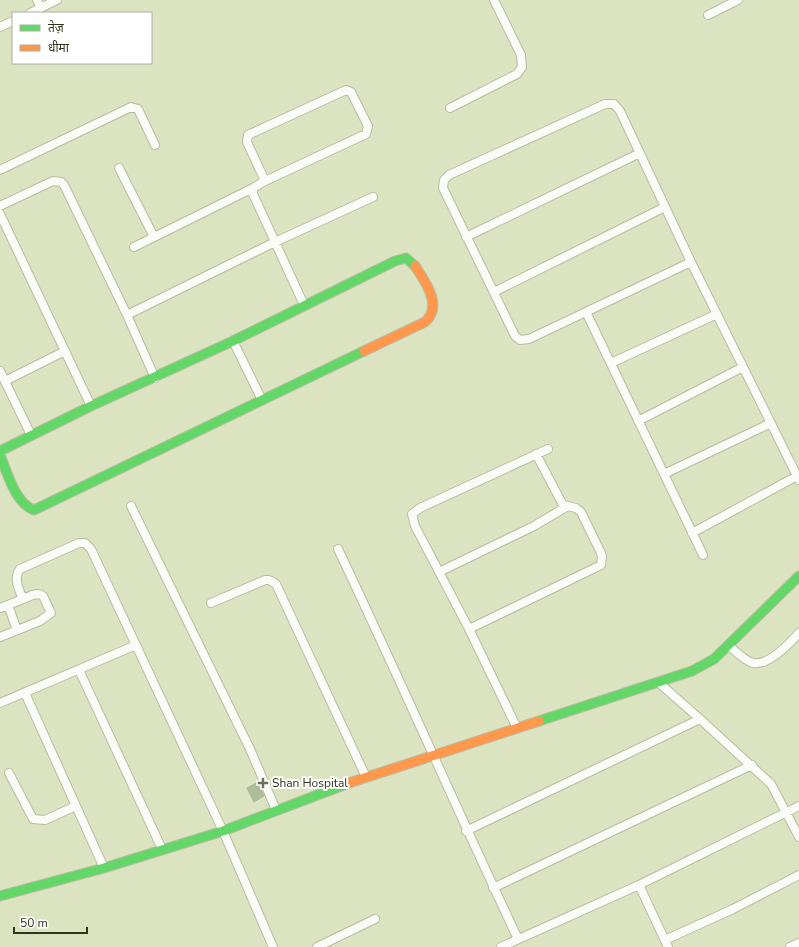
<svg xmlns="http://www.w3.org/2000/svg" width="799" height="947" font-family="'Nunito Sans','Noto Sans Devanagari',sans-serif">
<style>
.building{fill:#acbe99;stroke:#acb69e}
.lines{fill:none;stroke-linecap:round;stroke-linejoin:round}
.street-casing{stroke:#b7bca1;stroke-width:10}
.fast-casing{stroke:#b7bca1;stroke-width:11}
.slow-casing{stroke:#b7bca1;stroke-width:11}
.street{stroke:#fafbf6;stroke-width:8}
.fast{stroke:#63d668;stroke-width:9}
.slow{stroke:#ff974d;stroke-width:9}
.poi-dot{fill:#6c7156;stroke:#fff;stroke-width:1.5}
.labels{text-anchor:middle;stroke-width:4;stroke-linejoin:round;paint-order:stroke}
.poi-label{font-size:12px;fill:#30341c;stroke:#fff;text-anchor:start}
</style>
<rect width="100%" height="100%" fill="#dce3c1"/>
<!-- building -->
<path class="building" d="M258,782L264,796L254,802L247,788Z"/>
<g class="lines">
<defs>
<path id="street" d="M37,0L41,8
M30,13L57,0
M708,15L738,0
M0,27L13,21
M450,108L517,74L522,67L521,55L494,0
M119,168L154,237
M0,170L131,107L138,109L155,145
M265,181L247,142L248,135L346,90L351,92L368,126L366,134L265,181L253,188V194L304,305
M0,206L53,181L61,182L64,185L127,315L155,378
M0,214L91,406
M466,237L640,153
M134,247L253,188
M691,262L529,339L520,340L515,336L443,188L444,180L449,175L605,104H614L620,111L691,262L799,480
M494,292L665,207
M586,312L703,555
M127,315L275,242L373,197
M233,341L262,400
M611,363L717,314
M0,371L31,435
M5,381L65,351
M638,421L743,367
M664,474L771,423
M131,506L250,749L276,810
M692,533L797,476
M338,549C400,679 457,810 518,939
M439,572L534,526L566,507
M211,603L265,580H269L276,584L366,777
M8,605L17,630
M0,608L23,599C19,590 13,578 20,569L79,543H85L91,549L223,831L273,947
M469,629L601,565L602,557L601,553L581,512L576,508L563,505L536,454
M0,637L40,621L51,613L43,596C37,591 29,597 23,599
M728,645C735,651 745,661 753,663C768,666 790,643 799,633
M79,670L162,849
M658,682L700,719L771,784L799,837
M25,693L104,868
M0,703L136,645
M517,728L469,629L415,526L412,514L420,508L548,449
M9,773L33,819L45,820L76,806
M466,831L700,719
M639,885L668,947
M493,888L752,765
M665,940L733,909L799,875
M317,947L375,919
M501,947L639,885L799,806
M790,947L799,943"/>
<path id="fast" d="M0,451L91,406L233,341L395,261L406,258L415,266
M0,455C7,472 15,503 34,510L364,351
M539,721L692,671L714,659L799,576
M0,896L104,868L223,831L349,783"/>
<path id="slow" d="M364,351L425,322C443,306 426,283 415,266
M349,783L539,721"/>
</defs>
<!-- street casing -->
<use href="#street" class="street-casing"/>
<!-- fast casing -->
<use href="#fast" class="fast-casing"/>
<!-- slow casing -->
<use href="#slow" class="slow-casing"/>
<!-- street -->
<use href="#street" class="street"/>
<!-- fast -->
<use href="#fast" class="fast"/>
<!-- slow -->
<use href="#slow" class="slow"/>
</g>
<!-- markers -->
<path class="poi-dot" d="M261 777h4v4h4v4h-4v4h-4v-4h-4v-4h4z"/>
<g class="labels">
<!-- poi labels -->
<g class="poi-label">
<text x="272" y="787">Shan Hospital</text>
</g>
</g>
<!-- legend -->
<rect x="12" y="12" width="140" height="52" fill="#ffffff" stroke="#acaea4"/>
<rect x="20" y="25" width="20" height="6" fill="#63d668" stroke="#acaea4"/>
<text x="48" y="32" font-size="12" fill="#30341c">तेज़</text>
<rect x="20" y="45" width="20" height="6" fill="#ff974d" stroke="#acaea4"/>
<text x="48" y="52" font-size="12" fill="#30341c">धीमा</text>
<!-- scale -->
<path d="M14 927v6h73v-6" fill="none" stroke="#30341c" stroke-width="2"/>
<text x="20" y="927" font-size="12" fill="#30341c" stroke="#ffffff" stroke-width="3" paint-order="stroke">50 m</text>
</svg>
